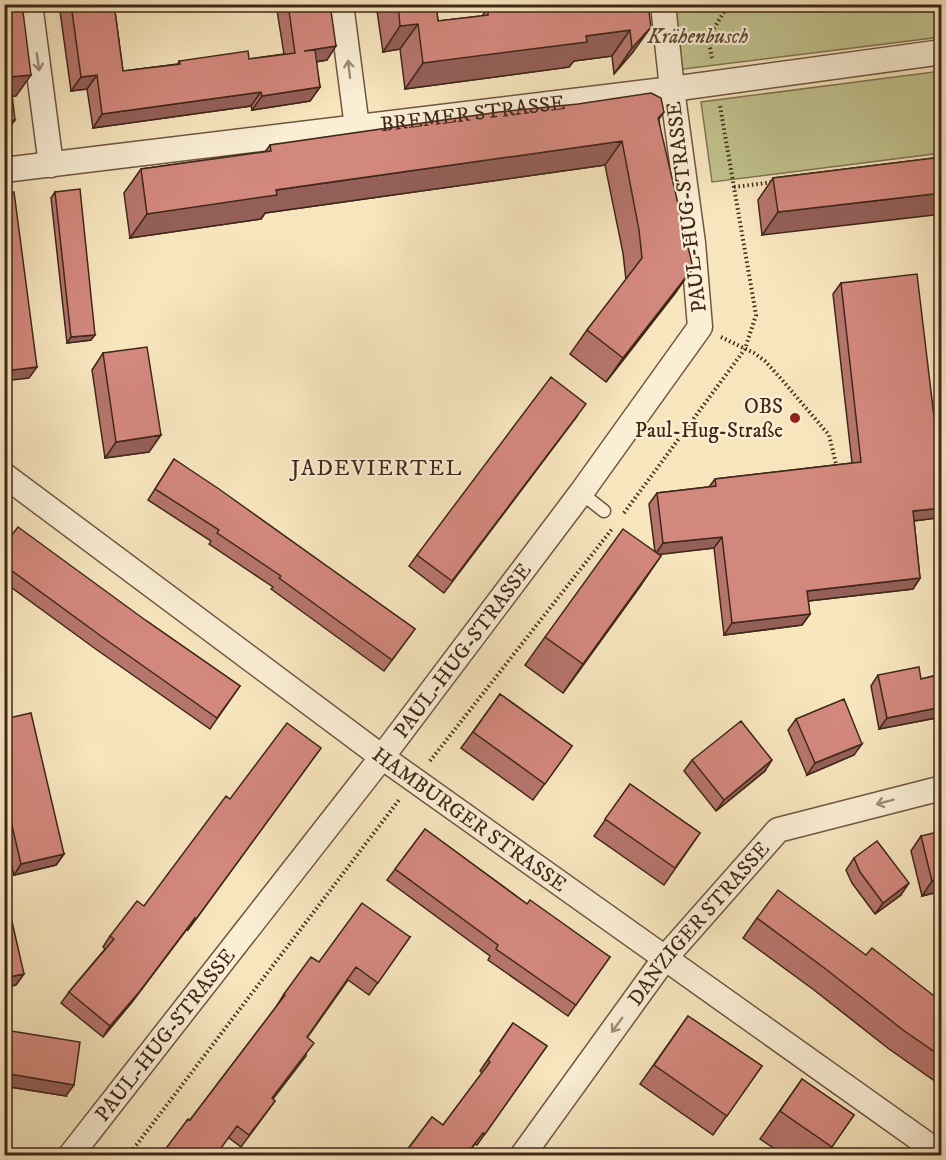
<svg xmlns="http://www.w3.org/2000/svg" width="946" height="1160" font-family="'IM FELL DW Pica',serif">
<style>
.green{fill:#c1c38e;stroke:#807554;stroke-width:1.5}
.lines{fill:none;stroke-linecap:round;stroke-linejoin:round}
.lane-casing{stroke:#6e5642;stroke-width:15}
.street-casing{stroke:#6e5642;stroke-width:27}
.path{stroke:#402719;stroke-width:4;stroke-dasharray:1.5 3;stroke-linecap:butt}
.lane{stroke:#faeed5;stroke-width:12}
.street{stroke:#faeed5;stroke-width:24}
.wall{fill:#b5756c;stroke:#402719;stroke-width:1.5}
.shaded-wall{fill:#945f58;stroke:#402719;stroke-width:1.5}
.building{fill:#d3887d;stroke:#402719;stroke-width:1.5}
.oneway{stroke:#9d8a77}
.poi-dot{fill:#8f2418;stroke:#faeed5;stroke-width:2}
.labels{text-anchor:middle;stroke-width:4.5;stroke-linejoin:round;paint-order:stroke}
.park-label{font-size:21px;font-style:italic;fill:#604e36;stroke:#faeed5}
.street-label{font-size:21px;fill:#402719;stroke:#faeed5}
.poi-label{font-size:21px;fill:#402719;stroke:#faeed5;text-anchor:end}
.neighbourhood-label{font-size:22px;letter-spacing:1.5px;fill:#402719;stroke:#faeed5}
</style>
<rect width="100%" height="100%" fill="#f7e5be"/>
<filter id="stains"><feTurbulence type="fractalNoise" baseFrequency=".00333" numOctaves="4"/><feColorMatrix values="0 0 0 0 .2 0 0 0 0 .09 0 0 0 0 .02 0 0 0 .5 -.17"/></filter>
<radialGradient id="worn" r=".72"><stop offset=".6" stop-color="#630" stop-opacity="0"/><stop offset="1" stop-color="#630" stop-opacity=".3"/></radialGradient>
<!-- green -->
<path class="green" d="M661,5H941V37L668,71Z
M941,71V153L712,182L701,102Z"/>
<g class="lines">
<defs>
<path id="lane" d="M581,493L604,511"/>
<g id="street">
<path d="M30,4L51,165"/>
<path d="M341,4L357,127"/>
<path id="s1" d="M4,170L672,89L942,52"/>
<path id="s2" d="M4,475L382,757L942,1155"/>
<path id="s3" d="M70,1156L382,757L581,493L700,327L693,243L672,89L663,4"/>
<path id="s4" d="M522,1156L665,958L778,830L942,788"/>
</g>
</defs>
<!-- lane casing -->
<use href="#lane" class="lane-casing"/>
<!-- street casing -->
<use href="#street" class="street-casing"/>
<!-- path -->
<path class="path" d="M712,58L708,38L729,4
M734,187L774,182
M721,337L754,353L765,361L783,381L829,435L837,468
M624,513L745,349L756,315L720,106
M430,761L612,529
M128,1156L399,800"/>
<!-- lane -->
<use href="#lane" class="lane"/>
<!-- street -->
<use href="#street" class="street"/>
</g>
<!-- wall -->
<path class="wall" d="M59,4H114L123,71L178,64L179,61L249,59L284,54L276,4H330L327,60L316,62L320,87L310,101L252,110L251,106L93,128L87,89L71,91Z
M376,4H436L438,21L482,16L488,8L648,4L633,52L614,74L612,56L574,61L569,67L405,89L400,49L383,52Z
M664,112L659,119L676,292L606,382L570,354L587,330L626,280L623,253L605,165L265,213L261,219L130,238L124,193L141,169L265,152L270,145Z
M942,157L762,235L758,200L773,178Z
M55,192L91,340L67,343L51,198Z
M841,283L942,484V511L936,518L914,521L920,578L913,589L808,601L810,614L802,625L724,635L714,548L658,554L641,585L563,693L525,665L545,637L655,552L649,504L657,493L709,487L715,479L852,463L833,294Z
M103,353L149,452L105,458L92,370Z
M578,415L444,593L409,566L417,555Z
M174,459L415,629L384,671L271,589L273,587L209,544L211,541L148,500Z
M4,545L148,622L240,686L210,729L97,650L4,582Z
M942,674V719L941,717L879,729L871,686L878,675L921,679Z
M500,694L572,746L533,800L461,748Z
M4,719L64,854L56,865L14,875L4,837Z
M796,719L854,755L807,775L788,730Z
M321,748L188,930L187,929L132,1002L103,1037L61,1003L69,992L105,949L103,947L110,936L144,906L230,799Z
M692,760L765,771L716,811L684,771Z
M630,784L700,833L664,885L594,836Z
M425,829L527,904L610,957L568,1016L488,960L490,956L387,880Z
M921,836L942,891L922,896L911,851Z
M854,858L901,895L875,914L852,883L846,870Z
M757,918L866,955L942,1002V1086L889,1049L814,990L743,938Z
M410,937L369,995L348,980L307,1038L306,1056L273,1099L275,1101L241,1147L229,1138L190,1120L276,1007L284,994L319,962Z
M688,1016L762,1066L713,1135L640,1084Z
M513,1023L547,1046L477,1145L475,1144L466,1155H403L432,1117L443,1125L482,1073L480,1071Z
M11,1031L66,1096L4,1086V1041Z
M802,1079L854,1115L826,1155H784L760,1139Z"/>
<!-- shaded-wall -->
<path class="shaded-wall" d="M418,24L400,49L383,52L400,26Z
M651,27L633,52L614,74L632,48Z
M630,30L612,56L574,61L569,67L405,89L423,63L586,36Z
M336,46L327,60L294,65L304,51Z
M31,75L16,96L4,97L10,77Z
M97,75L87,89L71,91L81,77Z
M320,87L310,101L252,110L262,96Z
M261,92L251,106L93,128L102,114Z
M15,120L4,134V121Z
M622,141L605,165L265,213L261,219L130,238L147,214L276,190Z
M942,193V214L762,235L778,212Z
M693,268L676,292L606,382L623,358Z
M95,335L91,340L67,343L71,337Z
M37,367L29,378L4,381V371Z
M161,435L149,452L105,458L116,442Z
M942,508V511L936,518L905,522L913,511Z
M722,537L714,548L655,555L663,543Z
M661,556L641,585L563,693L583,664Z
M920,578L913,589L799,602L807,591Z
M810,614L802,625L724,635L732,623Z
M942,707L941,717L879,729L887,718Z
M862,744L854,755L807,775L815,763Z
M772,760L765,771L716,811L724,800Z
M64,854L56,865L14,875L21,864Z
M942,879V891L922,896L932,881Z
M909,883L901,895L875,914L883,903Z
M195,918L132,1002L103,1037L110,1026Z
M24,974L16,985L4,988V978Z
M4,1073L74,1085L66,1096L4,1086Z"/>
<!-- building -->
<path class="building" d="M4,4H22L31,75L10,77L15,120L4,121Z
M71,4H114L123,71L180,64L179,61L248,51L249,59L295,53L288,4H330L336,46L304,51L315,50L320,87L262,96L261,92L102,114L97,75L81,77Z
M398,4H436L438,21L488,15V8L515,4H648L651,27L632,48L630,30L586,36L587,42L423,63L418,24L400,26Z
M651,93L661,98L664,112L658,118L693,268L623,358L587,330L642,258L639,230L622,141L276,190L277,195L147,214L141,169L271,151L270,145L499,112L578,104Z
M942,157V193L778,212L773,178Z
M80,189L95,335L71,337L55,192Z
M14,192L37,367L4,371V193Z
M917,274L942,484V508L913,511L920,578L807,591L810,614L732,623L722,537L663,543L657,493L716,486L715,479L861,462L841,283Z
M147,347L161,435L116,442L103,353Z
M551,377L586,404L452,581L417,555Z
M174,459L219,489L415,629L392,660L279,578L281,576L217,533L219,530L155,489Z
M18,527L148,622L240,686L217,718L105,639L4,565V545Z
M623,529L661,556L583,664L545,637Z
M919,667L921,679L942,674V707L887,718L878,675Z
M500,694L572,746L545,784L473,732Z
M844,699L862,744L815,763L796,719Z
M31,713L64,854L21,864L4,792V719Z
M741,721L772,760L724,800L692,760Z
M287,723L321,748L196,919L195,918L140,991L110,1026L69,992L114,939L110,936L137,901L144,906L226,796L230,799Z
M630,784L700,833L675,868L605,819Z
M425,829L527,904L530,900L610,957L576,1005L496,949L498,945L395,869Z
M942,831V879L932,881L921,836Z
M877,841L909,883L883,903L860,872L854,858Z
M4,887L24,974L4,978Z
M778,890L866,955L872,948L942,1002V1057L903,1030L827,970L757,918Z
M362,903L410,937L378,983L356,967L307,1037L314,1043L272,1098L275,1101L249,1135L237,1126L216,1155H161L188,1119L190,1120L285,995L284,994L311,957L319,962Z
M688,1016L762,1066L727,1116L654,1065Z
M513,1023L547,1046L485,1134L483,1133L466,1155H409L405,1153L432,1117L443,1125L490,1062L488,1060Z
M11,1031L80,1042L74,1085L4,1073Z
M802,1079L854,1115L832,1147L780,1111Z"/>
<!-- one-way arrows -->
<defs><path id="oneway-shaft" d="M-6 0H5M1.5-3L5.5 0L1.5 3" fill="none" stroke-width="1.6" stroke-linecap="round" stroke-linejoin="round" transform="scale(1.5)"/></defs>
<g class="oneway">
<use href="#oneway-shaft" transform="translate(38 62) rotate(82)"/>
<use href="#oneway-shaft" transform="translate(349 69) rotate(-97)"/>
<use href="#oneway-shaft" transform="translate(885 802) rotate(165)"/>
<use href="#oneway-shaft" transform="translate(617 1025) rotate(126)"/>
</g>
<!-- markers -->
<circle class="poi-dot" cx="795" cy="418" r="6"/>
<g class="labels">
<!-- park labels -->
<g class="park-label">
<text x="698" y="43">Krähenbusch</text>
</g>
<!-- street labels -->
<g class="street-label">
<text dy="7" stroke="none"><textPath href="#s1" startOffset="472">BREMER STRASSE</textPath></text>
<text transform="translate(686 207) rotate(-97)" y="7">PAUL-HUG-STRASSE</text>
<text dy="7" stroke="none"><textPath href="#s3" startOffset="640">PAUL-HUG-STRASSE</textPath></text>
<text dy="7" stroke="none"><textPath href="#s2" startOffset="579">HAMBURGER STRASSE</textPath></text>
<text dy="7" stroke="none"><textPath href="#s4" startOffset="292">DANZIGER STRASSE</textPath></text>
<text dy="7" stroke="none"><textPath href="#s3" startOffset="154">PAUL-HUG-STRASSE</textPath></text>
</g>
<!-- poi labels -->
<g class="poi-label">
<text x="783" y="413">OBS<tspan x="783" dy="24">Paul-Hug-Straße</tspan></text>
</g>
<!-- neighbourhood labels -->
<g class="neighbourhood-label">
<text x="377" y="475">JADEVIERTEL</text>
</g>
</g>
<!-- margin -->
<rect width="946" height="1160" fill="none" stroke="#f7e5be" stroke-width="24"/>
<rect x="6" y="6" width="934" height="1148" fill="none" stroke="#402719" stroke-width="3"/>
<rect x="12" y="12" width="922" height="1136" fill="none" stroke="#402719" stroke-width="1.5"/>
<rect width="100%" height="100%" filter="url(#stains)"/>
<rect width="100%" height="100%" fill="url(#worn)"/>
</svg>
